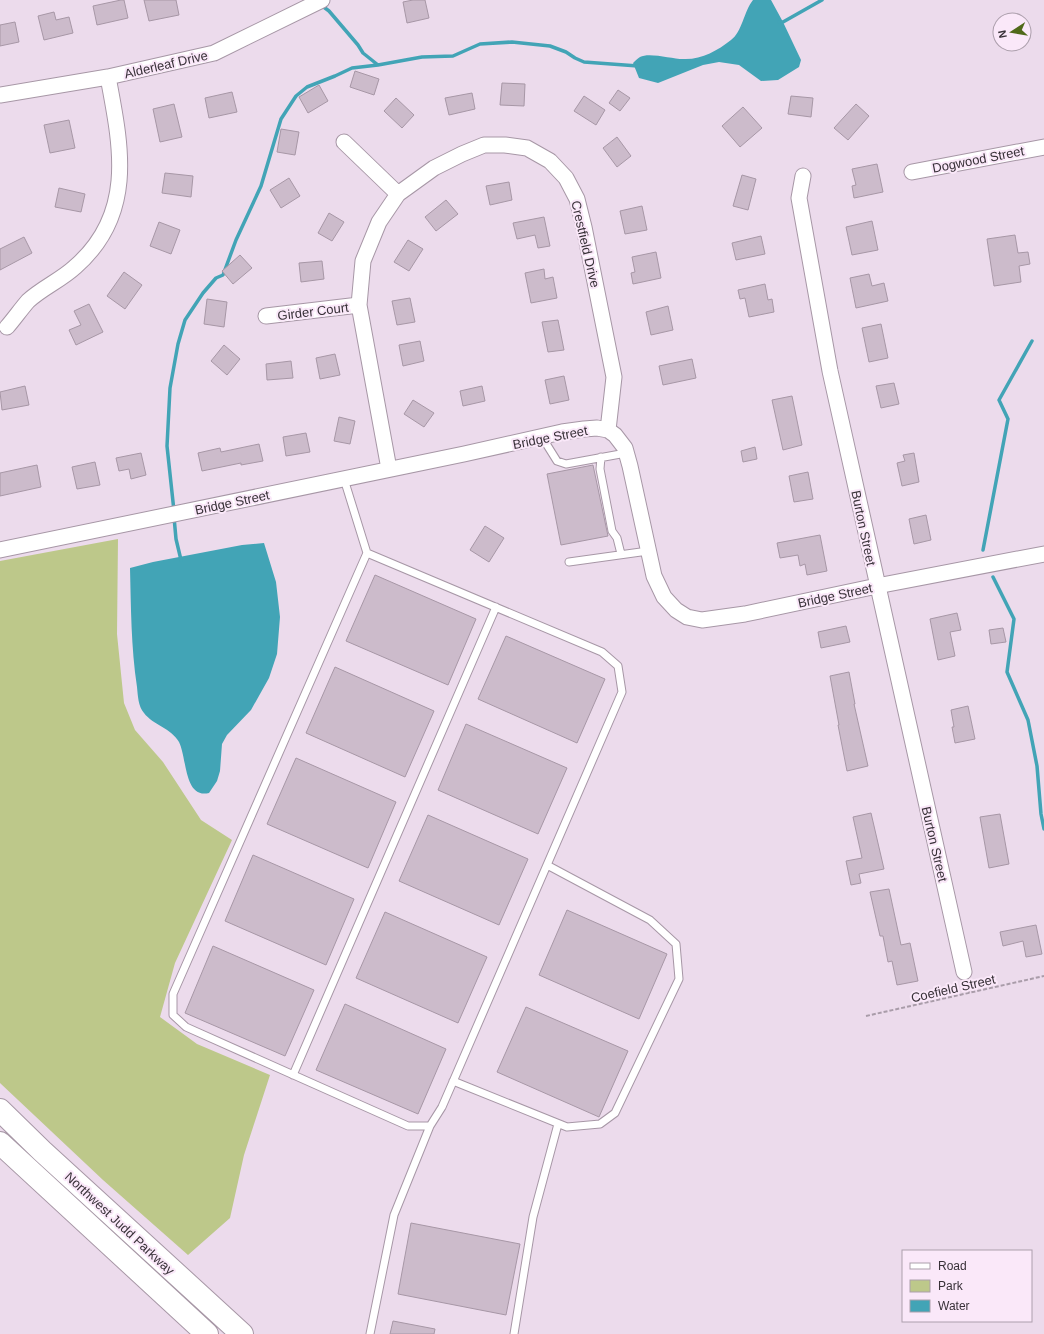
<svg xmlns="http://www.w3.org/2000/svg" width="1044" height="1334" font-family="Arial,sans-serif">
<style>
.green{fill:#bdc88a}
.water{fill:#42a4b6}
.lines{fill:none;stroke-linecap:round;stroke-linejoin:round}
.stream{stroke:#42a4b6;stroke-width:3.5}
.building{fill:#ccbbcb;stroke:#a797a6}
.lane-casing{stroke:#a797a6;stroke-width:9}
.street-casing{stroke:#a797a6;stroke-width:17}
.highway-casing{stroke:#a797a6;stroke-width:24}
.path{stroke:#a99ca9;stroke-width:2;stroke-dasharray:4 2;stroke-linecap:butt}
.lane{stroke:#fff;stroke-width:7}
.street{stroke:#fff;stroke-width:15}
.highway{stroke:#fff;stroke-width:22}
.labels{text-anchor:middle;stroke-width:4;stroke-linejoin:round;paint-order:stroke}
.street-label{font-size:13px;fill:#383138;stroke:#fae8f9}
</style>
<rect width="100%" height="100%" fill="#ecdbec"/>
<!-- green -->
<path class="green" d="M118,539L117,634L124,703L135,730L163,762L201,820L232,840L175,963L160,1017L197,1044L270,1075L244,1155L230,1218L188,1255L103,1180L0,1083V561Z"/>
<!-- water -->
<path class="water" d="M753,0H771L783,22L801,60L799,67L778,80L761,81L739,65L719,62L703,65L658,83L639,78L633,63C635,61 637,59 640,57C649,52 672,59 683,59C701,60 717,51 731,40C742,32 744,11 753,0Z
M264,543L276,582L280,617L277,654L269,678L251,710L227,735L222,744L220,771L217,781L209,793C184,799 187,758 179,742C171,728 153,725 144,713C138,706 138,696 137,687C131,647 131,607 130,568L153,562L242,545Z"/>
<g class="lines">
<!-- stream -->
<path class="stream" d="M321,5L329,11L358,45L363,53L378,65
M779,22H783L822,0
M174,511L167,446L170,388L178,344L185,320L203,293L216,278L223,275L236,240L261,186L281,119L296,96L307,87L335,76L352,68L378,65L422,57L453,56L480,44L512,42L550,46L566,52L575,58L584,62L638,66
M174,517L176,539L181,560
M983,550L1008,419L999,400L1032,341
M993,577L1014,619L1007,672L1028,720L1037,766L1041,814L1044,829"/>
</g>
<!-- building -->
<path class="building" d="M121,0H124L128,18L97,25L93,6Z
M144,0H176L179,15L149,21Z
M413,0H425L429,18L407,23L403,2Z
M54,12L56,20L69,17L73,33L44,40L38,16Z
M15,22L19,42L0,46V25Z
M355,71L379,79L374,95L350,87Z
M502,83L525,84L524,106L500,105Z
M319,85L328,101L308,113L299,97Z
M618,90L630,98L620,111L609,103Z
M232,92L237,112L209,118L205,98Z
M472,93L475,109L449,115L445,98Z
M584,96L605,110L596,125L574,111Z
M791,96L813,98L811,117L788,114Z
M396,98L414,115L402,128L384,111Z
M174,104L182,137L160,142L153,109Z
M856,104L869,116L848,140L834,128Z
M743,107L762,128L740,147L722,126Z
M69,120L75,148L50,153L44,125Z
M281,129L299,132L295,155L277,152Z
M617,137L631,156L617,167L603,148Z
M877,164L883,192L854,198L852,186L856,185L852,169Z
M165,173L193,176L191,197L162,193Z
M742,175L756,179L748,210L733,206Z
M289,178L300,196L281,208L270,190Z
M509,182L512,200L490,205L486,186Z
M59,188L85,194L81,212L55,207Z
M446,200L458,214L436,231L425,217Z
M642,206L647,230L625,234L620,211Z
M329,213L344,222L332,241L318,233Z
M544,217L550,246L538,248L535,235L517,239L513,223Z
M872,221L878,250L852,255L846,227Z
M159,222L180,230L171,254L150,246Z
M1015,235L1018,253L1028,252L1030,264L1019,266L1021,282L994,286L987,239Z
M761,236L765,254L736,260L732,243Z
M24,237L32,253L0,270V249Z
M408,240L423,249L409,271L394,262Z
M656,252L661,278L633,284L631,273L635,272L632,257Z
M240,255L252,268L233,284L222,271Z
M322,261L324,279L301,282L299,263Z
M544,269L545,279L553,277L557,298L531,303L525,273Z
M124,272L142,285L125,309L107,296Z
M869,274L872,286L884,283L888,301L856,308L850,278Z
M765,284L768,300L772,299L774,312L749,317L745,298L740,299L738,290Z
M410,298L415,322L397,325L392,301Z
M207,299L227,302L224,327L204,324Z
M89,304L103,332L76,345L69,330L81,325L74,311Z
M668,306L673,330L651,335L646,312Z
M558,320L564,350L548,352L542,322Z
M881,324L888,358L869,362L862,328Z
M420,341L424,361L403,366L399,345Z
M224,345L240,359L227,375L211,361Z
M335,354L340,375L320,379L316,358Z
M692,359L696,378L663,385L659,366Z
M291,361L293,378L267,380L266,364Z
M564,376L569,400L550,404L545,380Z
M894,383L899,404L881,408L876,386Z
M25,386L29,405L2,410L0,392Z
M482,386L485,401L463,406L460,391Z
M792,396L802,445L783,450L772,400Z
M413,400L434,413L424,427L404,414Z
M339,417L355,421L350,444L334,441Z
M306,433L310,452L286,456L283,437Z
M259,444L263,461L241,465V463L202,471L198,453L220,448L221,452Z
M755,447L757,459L743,462L741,451Z
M141,453L146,475L131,479L129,469L119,471L116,458Z
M914,453L919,482L902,486L897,463L905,461L903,455Z
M95,462L100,485L77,489L72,467Z
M37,465L41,487L0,496V473Z
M593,465L608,536L561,545L547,474Z
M808,472L813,499L794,502L789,476Z
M926,515L931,540L914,544L909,519Z
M485,526L504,538L489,562L470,550Z
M820,535L827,571L807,575L805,564L800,566L798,555L780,558L777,543Z
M375,575L476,619L448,685L346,641Z
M957,613L961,630L950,632L955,656L938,660L930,619Z
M846,626L850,642L821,648L818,632Z
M1003,628L1006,642L991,644L989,630Z
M506,636L605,679L577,743L478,699Z
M335,667L434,711L405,777L306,733Z
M849,672L855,704H854L868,766L847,771L838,725H839L830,676Z
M968,706L975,739L955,743L952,727H954L951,710Z
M466,724L567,768L538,834L438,790Z
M296,758L396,802L368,868L267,824Z
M871,813L884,869L859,874L861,883L851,885L846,861L862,858L853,817Z
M1000,814L1009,864L989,868L980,817Z
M428,815L528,859L499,925L399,881Z
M253,855L354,899L326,965L225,921Z
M889,889L901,945L910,943L918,981L897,985L892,961L888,962L883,936H880L870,892Z
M567,910L667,954L639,1019L539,975Z
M385,912L487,957L458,1023L356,978Z
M1036,925L1042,954L1026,957L1023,941L1003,946L1000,932Z
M213,946L314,990L285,1056L185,1013Z
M345,1004L446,1049L418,1114L316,1070Z
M526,1007L628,1051L599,1117L497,1072Z
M411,1223L520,1244L506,1315L398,1294Z
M393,1321L435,1329L434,1334H390Z"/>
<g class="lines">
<defs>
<path id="lane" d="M542,437L557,461L566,464L626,453
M601,457L600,469L612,531L617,538L621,554
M344,479L367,553L173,994V1015L186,1027L408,1126H430L442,1107L622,692L618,666L602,652L367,553
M569,562L648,551
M293,1075L496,607
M453,1081L567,1127L600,1124L615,1113L679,979L676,944L650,920L547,865
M370,1334L394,1215L430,1126
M514,1334L533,1217L558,1124"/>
<path id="street" d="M0,95L108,77L214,53L322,0
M344,142L398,194
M912,172L1044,147
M803,176L799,198L830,371L964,972
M266,316L359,305
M7,327C14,319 21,309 28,301C42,288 61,280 75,267C136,214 121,146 108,77
M389,469L359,305L363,261L379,222L398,194L434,168L462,154L484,145H505L527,148L550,161L566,178L577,199L584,227L614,377L608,430
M0,550L464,454L562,432L584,429L597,428L608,430L615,435L625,448L630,466L654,576L664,597L676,610L687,617L702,620L745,614L877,586L1044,554"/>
<path id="highway" d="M0,1110L42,1151L242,1334
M0,1143L207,1334"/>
</defs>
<!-- lane casing -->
<use href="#lane" class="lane-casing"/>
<!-- street casing -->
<use href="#street" class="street-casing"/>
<!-- highway casing -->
<use href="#highway" class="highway-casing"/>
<!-- path -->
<path class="path" d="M967,985L969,993
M866,1016L1044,976"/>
<!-- lane -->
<use href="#lane" class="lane"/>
<!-- street -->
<use href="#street" class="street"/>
<!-- highway -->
<use href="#highway" class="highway"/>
</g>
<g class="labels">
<!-- street labels -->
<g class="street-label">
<text transform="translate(166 64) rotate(-13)" y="5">Alderleaf Drive</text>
<text transform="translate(978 159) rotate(-11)" y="5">Dogwood Street</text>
<text transform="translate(586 244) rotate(77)" y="5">Crestfield Drive</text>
<text transform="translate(313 311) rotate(-7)" y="5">Girder Court</text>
<text transform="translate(550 437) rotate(-11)" y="5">Bridge Street</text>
<text transform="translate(232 502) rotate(-12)" y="5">Bridge Street</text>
<text transform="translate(864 528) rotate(78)" y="5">Burton Street</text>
<text transform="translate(835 595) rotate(-12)" y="5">Bridge Street</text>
<text transform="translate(935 844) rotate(77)" y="5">Burton Street</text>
<text transform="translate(953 988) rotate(-13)" y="5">Coefield Street</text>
<text transform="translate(120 1223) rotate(43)" y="5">Northwest Judd Parkway</text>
</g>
</g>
<!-- legend -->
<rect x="902" y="1250" width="130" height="72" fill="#fae8f9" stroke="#ac9fac"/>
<rect x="910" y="1263" width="20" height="6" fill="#ffffff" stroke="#ac9fac"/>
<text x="938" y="1270" font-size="12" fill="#383138">Road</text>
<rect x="910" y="1280" width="20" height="12" fill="#bdc88a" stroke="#ac9fac"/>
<text x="938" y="1290" font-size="12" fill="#383138">Park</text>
<rect x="910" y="1300" width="20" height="12" fill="#42a4b6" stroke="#ac9fac"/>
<text x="938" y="1310" font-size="12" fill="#383138">Water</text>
<!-- north arrow -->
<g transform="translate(1012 32) rotate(258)"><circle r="19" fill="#fae8f9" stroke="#ac9fac"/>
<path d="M0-3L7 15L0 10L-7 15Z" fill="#50691a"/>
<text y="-6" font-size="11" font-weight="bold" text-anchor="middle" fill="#383138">N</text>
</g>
</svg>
